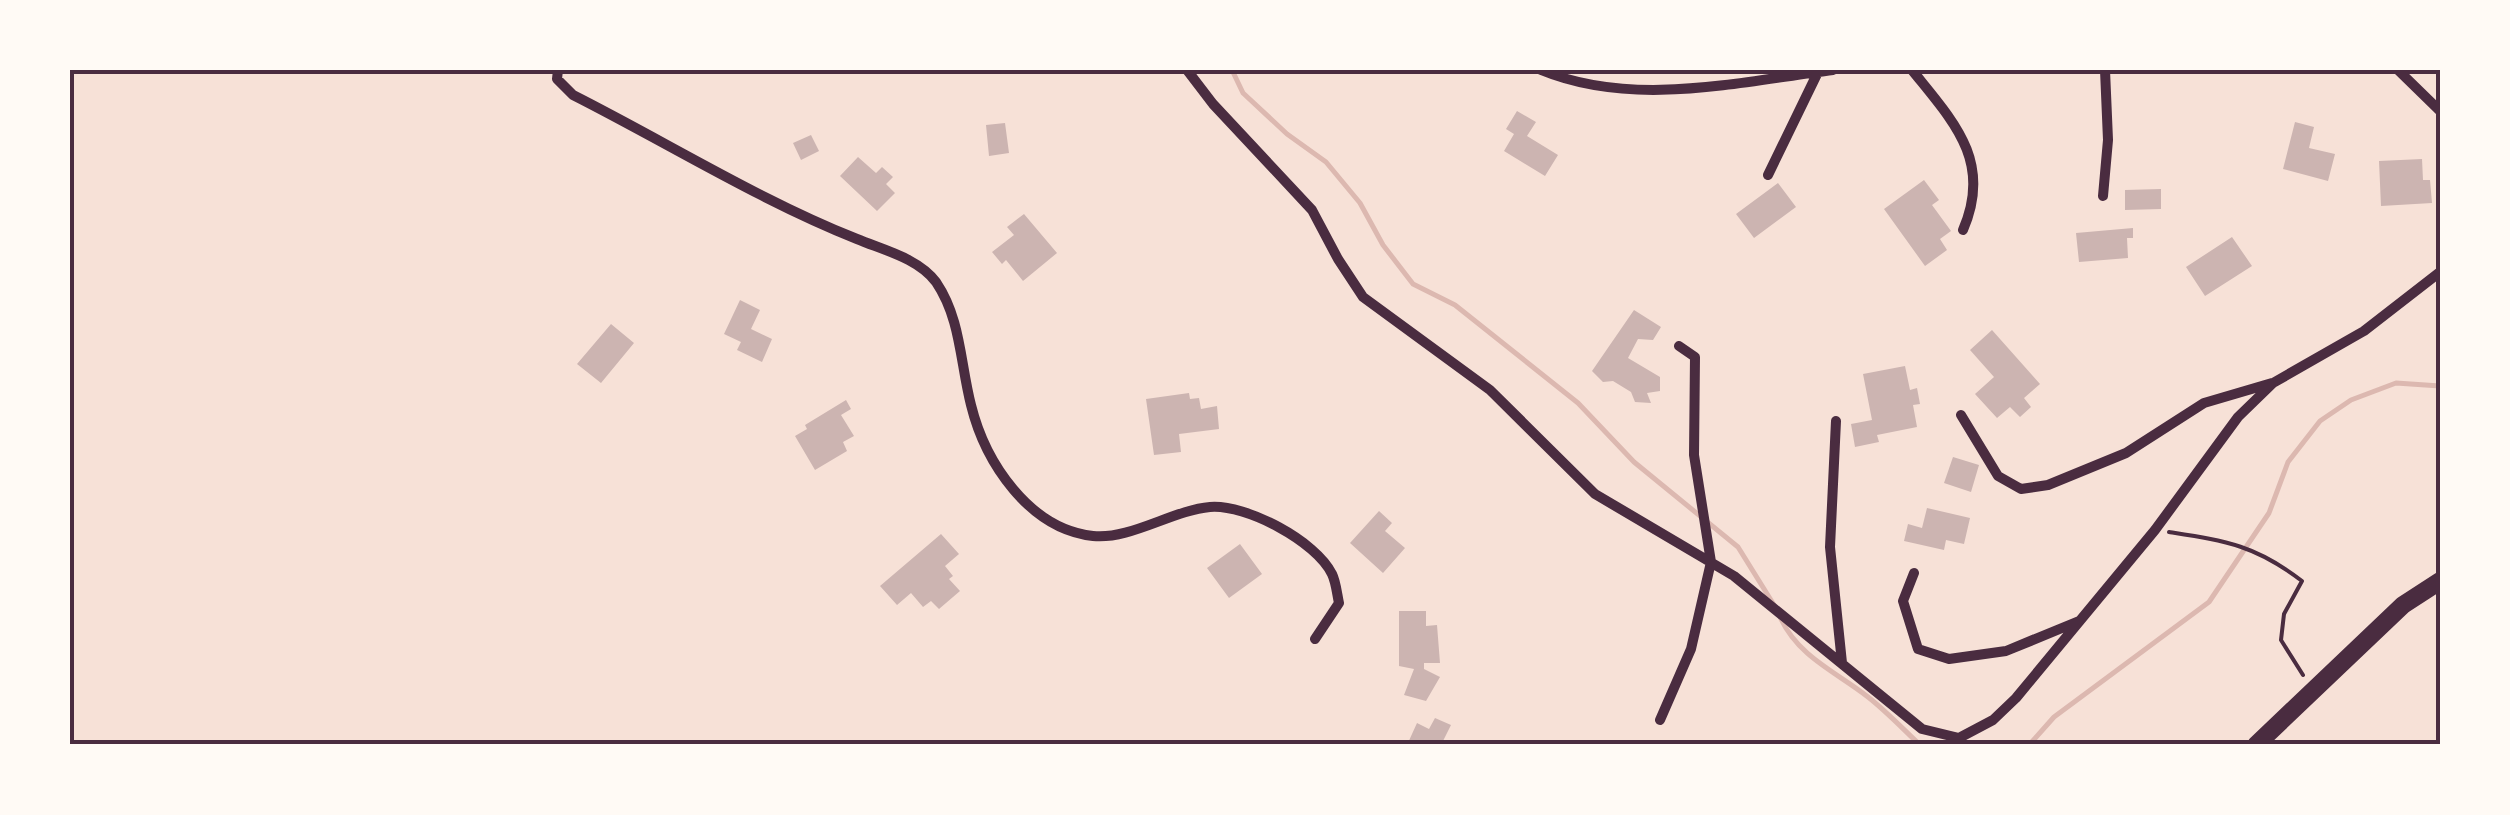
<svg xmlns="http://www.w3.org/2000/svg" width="2510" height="815" font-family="'Golos Text',sans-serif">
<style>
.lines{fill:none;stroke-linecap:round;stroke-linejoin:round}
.stream{stroke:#dcb8b0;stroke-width:5}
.building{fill:#ccb4b1}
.path{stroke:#4a2c40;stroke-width:4}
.minor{stroke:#4a2c40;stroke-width:10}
.primary{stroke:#4a2c40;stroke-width:18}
.neatline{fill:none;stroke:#4a2c40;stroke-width:4}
</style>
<rect width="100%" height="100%" fill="#f7e1d7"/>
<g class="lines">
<!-- stream -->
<path class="stream" d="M1232,70L1243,93L1287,134L1326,162L1360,203L1383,245L1413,284L1455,305L1578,403L1634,462L1738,547L1774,605
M1781,619C1799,657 1836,672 1868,697C1886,711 1903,729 1920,745
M2029,745L2054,717L2209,602L2269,513L2288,462L2320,421L2351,400L2396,383L2440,386"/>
</g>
<!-- building -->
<path class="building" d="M1517,111L1536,122L1527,136L1558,155L1545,176L1504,151L1514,134L1506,129Z
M2295,122L2314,127L2309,148L2335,154L2328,181L2283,169Z
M1005,123L1009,153L989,156L986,125Z
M811,135L819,151L801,160L793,143Z
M858,157L876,173L882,167L893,177L886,184L895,193L877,211L840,176Z
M2422,159L2423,180H2430L2432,203L2381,206L2379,161Z
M1924,180L1939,200L1932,205L1951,231L1940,239L1947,250L1925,266L1884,209Z
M1778,183L1796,207L1754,238L1736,214Z
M2161,189V209L2125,210V190Z
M1024,214L1057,253L1023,281L1006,260L1002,264L992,252L1014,235L1007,227Z
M2133,228V238H2127L2128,258L2079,262L2076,233Z
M2232,237L2252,266L2205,296L2186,267Z
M740,300L760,310L751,329L772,339L762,362L737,350L741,342L724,334Z
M1634,310L1661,327L1653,340L1638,339L1628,358L1660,377V391L1647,393L1651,403L1635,402L1631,392L1613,381L1603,382L1592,371Z
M611,324L634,343L601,383L577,364Z
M1992,330L2040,384L2024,398L2031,407L2020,417L2010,407L1997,418L1975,394L1994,377L1970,350Z
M1905,366L1910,390L1917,388L1920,404L1913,405L1917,427L1877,435L1879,442L1855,447L1851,424L1872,420L1863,374Z
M1189,393L1190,399L1199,398L1201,409L1217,406L1219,429L1179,434L1181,452L1154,455L1146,399Z
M846,400L851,409L841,415L854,436L843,442L847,451L815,470L795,436L807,429L805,425Z
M1953,457L1979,465L1971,492L1944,483Z
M1927,508L1970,518L1964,544L1946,540L1944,550L1904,541L1908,524L1922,528Z
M1379,511L1392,523L1385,531L1405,548L1383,573L1350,543Z
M941,534L959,554L945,566L953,576L949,579L960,591L939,609L931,601L923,607L911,593L897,605L880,586Z
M1240,544L1262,574L1229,598L1207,568Z
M1399,611H1426V626L1437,625L1440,663H1424V669L1440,677L1426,701L1404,695L1414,669L1399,666Z
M1435,718L1451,725L1441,745H1407L1417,723L1429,729Z"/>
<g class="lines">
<!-- path -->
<path class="path" d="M2169,532C2226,541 2255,545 2302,581L2284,614L2281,640L2303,675"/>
<!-- minor -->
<path class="minor" d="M558,70L557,79L573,95C668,143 759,200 857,239C883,250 918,258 936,282C961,319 960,362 971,405C985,462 1029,529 1093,536C1130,540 1173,510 1210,507C1246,504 1316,541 1332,574C1336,582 1337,594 1339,603L1315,639
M1187,70L1213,104L1312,210L1338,259L1363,297L1490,390L1595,494L1734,576L1922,729L1959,738L1993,720L2016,698L2155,530L2238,417L2273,383L2364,331L2440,272
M1541,70C1633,108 1738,82 1833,70
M1912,70C1953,121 1993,161 1963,230
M2398,70L2440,111
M1768,175L1818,72
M2103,196L2108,140L2105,70
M1961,415L1998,476L2021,489L2048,485L2126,453L2204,403L2272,383
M1836,421L1830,547L1842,663
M1914,573L1903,601L1918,649L1949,659L2006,651L2079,621
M1660,720L1691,649L1711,562L1694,455L1695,357L1679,346"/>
<!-- primary -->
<path class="primary" d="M2256,745L2403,605L2440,581"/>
</g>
<!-- border -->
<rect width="2510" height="815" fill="none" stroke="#fffaf5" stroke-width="145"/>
<rect x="72" y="72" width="2366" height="670" class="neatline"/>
</svg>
